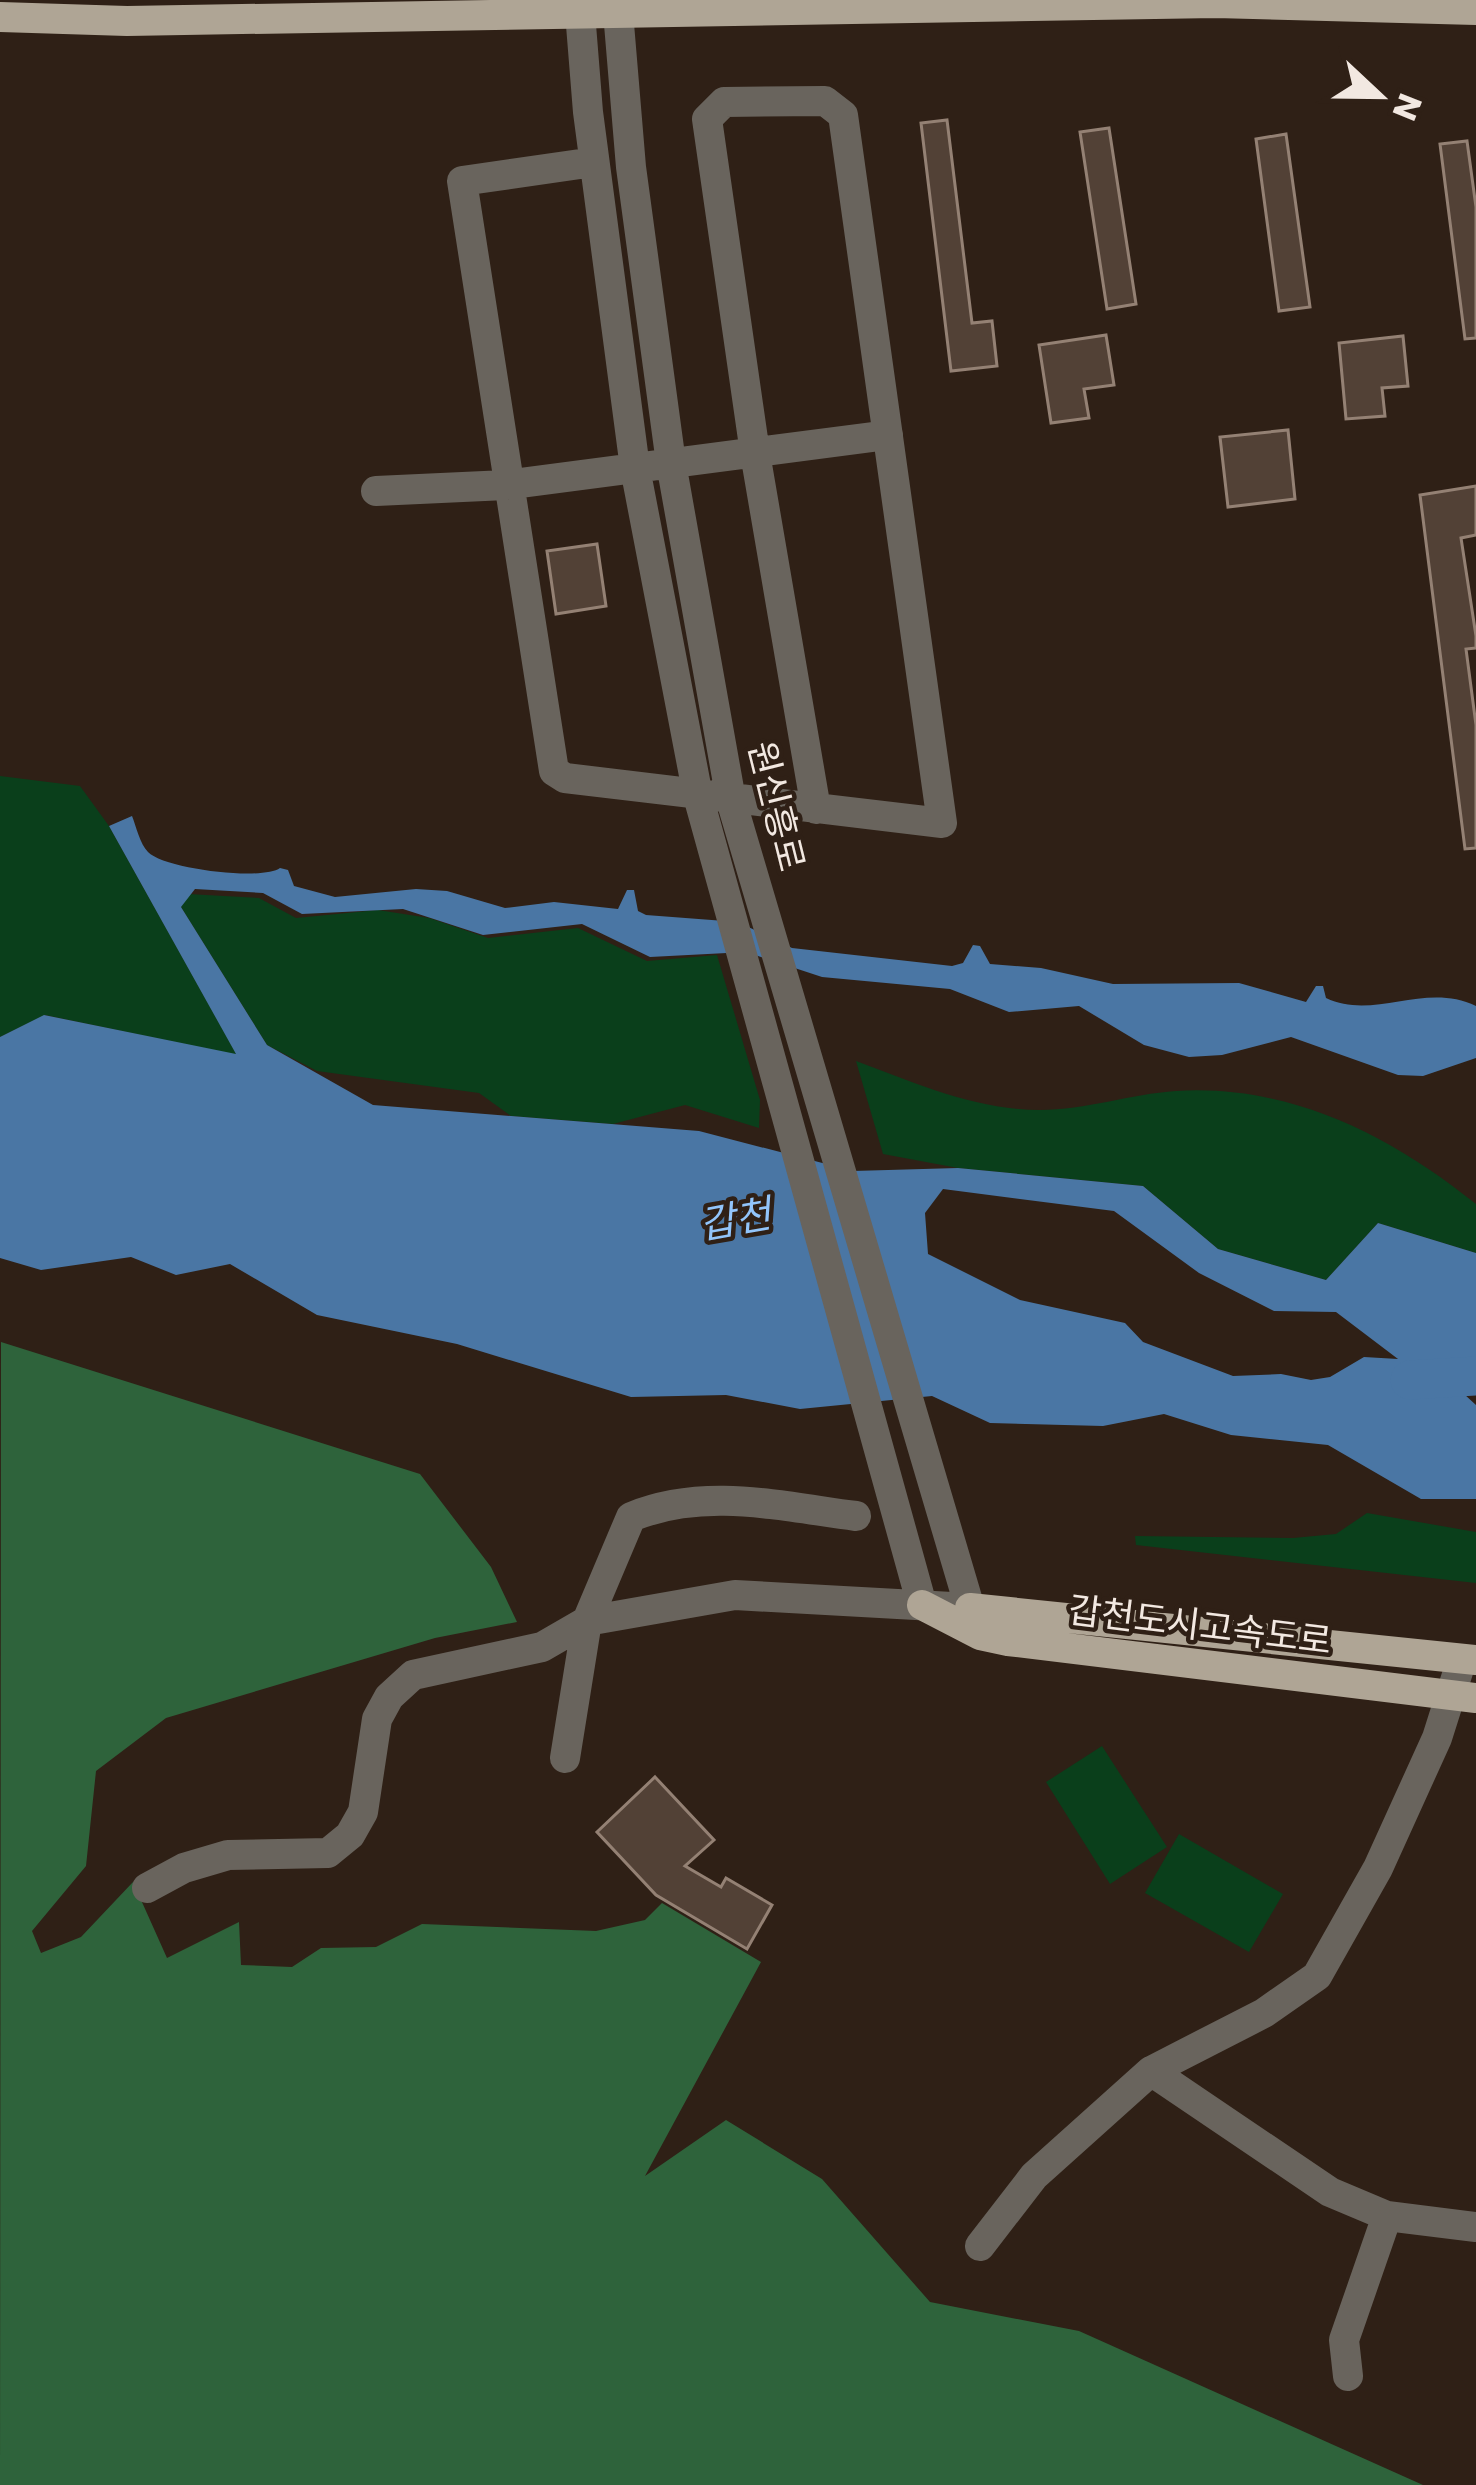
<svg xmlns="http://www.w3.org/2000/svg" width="1476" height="2485" font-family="Poppins,'Noto Sans KR',sans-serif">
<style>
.green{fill:#0a3f1b}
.forest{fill:#2e633b}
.water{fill:#4a76a4;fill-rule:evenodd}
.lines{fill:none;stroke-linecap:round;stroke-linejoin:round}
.river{stroke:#4a76a4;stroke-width:39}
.building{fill:#524136;stroke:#948174;stroke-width:3}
.minor{stroke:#69645d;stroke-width:30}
.major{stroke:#afa595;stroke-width:30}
.labels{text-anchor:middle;stroke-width:9;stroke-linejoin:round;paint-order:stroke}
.street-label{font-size:36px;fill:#f2e8e1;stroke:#2f2016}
.water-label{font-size:39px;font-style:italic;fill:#92c5fb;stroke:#2f2016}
</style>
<rect width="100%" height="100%" fill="#2f2016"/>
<!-- green -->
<path class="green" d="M0,776L80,786L109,826L237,1055L45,1015L0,1037Z
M188,894L259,898L296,918L378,910L429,918L488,938L578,928L647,961L717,955L760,1100L759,1128L685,1105L613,1124L511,1116L479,1093L317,1071L267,1045L181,907Z
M856,1061C916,1083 975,1110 1040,1110C1085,1110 1131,1094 1176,1091C1290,1084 1390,1135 1476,1204V1253L1378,1223L1326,1280L1218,1249L1143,1186L958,1168L883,1154Z
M1367,1513L1476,1532V1583L1136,1545L1135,1536L1293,1538L1336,1534Z
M1102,1746L1167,1847L1110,1884L1046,1782Z
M1179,1834L1283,1894L1249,1952L1145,1893Z"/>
<!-- forest -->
<path class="forest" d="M1,1342L420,1474L491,1567L517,1622L435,1638L166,1718L96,1771L86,1866L32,1931L41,1953L81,1937L133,1882L167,1958L239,1922L241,1965L292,1967L321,1948L376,1947L422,1924L596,1931L645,1920L662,1903L761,1962L645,2176L726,2120L822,2179L930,2302L1079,2331L1423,2485H0Z"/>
<!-- water -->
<path class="water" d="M132,816C136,826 140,844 148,852C164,869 262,881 280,868L288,870L294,886L335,897L416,889L447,891L505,908L554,902L618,909L627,890H634L638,911L646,915L738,922L792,948L952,966L963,963L973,945L980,946L990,964L1041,968L1113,984L1239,983L1306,1002L1316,986H1323L1326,998C1374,1021 1425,981 1476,1006V1058L1423,1076L1398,1075L1291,1037L1222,1055L1189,1057L1144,1045L1079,1006L1009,1012L950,989L822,977L746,952L650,957L582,924L483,935L403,909L302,914L263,893L195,889L181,907L267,1045L373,1105L699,1131L853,1171L958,1168L1143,1186L1218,1249L1326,1280L1378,1223L1476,1253V1363L1453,1384L1476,1405V1499H1421L1328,1445L1231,1435L1164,1414L1103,1426L990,1423L932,1396L800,1409L726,1395L631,1397L457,1344L317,1315L230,1264L176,1275L131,1257L41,1270L0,1258V1037L44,1015L236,1054L109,826ZM943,1189L1114,1211L1199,1273L1274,1311L1336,1312L1398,1359L1364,1357L1330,1377L1311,1380L1281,1374L1233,1376L1143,1342L1125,1323L1020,1300L928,1254L925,1213Z"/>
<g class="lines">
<!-- river -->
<path class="river" d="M1410,1380L1476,1376"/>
</g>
<!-- building -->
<path class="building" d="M947,120L972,323L992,321L997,366L951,371L921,123Z
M1109,128L1136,304L1107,309L1080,132Z
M1286,134L1310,307L1279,311L1256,139Z
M1467,141L1476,207V338L1465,339L1440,144Z
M1106,335L1114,385L1084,389L1089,418L1051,423L1039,345Z
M1403,336L1408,386L1382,388L1385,416L1346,419L1339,343Z
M1288,430L1295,499L1228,507L1220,437Z
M1476,486V535L1461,538L1476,636V648L1466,649L1476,725V848L1465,849L1420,495Z
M597,544L606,606L556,614L547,551Z
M655,1777L714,1840L685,1866L721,1887L726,1878L772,1905L747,1949L656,1895L597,1832Z"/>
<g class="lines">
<!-- minor -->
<path class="minor" d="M579,0L588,112L635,468L698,796L922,1605
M594,162L462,181L554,771L565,778L942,823L843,115L825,101L724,102L707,119L755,453L816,809
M376,491L506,485L888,435
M565,1758L587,1621L735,1595L970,1608L731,800L671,463L631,167L617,0
M147,1888L184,1868L228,1855L328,1853L350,1835L363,1812L377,1719L389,1697L413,1675L542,1647L587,1621L631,1517C704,1487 779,1506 856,1516
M1151,2071L1330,2192L1387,2216L1476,2227
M980,2246L1034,2176L1151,2071L1264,2013L1317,1976L1378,1868L1437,1738L1462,1659
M1348,2376L1344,2340L1387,2216"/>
<!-- major -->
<path class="major" d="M0,17L127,21L1216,3L1476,10
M922,1605L980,1635L1008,1641L1476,1698
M970,1608L1476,1660"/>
</g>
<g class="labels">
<!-- street labels -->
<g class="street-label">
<text transform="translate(777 806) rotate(76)" y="13">원신흥로</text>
<text transform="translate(1200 1625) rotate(7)" y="13">갑천도시고속도로</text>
</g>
<!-- water labels -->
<g class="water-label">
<text transform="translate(735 1219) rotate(-10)" y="14">갑천</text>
</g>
</g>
<!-- north arrow -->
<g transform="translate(1380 96) rotate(112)" stroke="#2f2016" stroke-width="9" paint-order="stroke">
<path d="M0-9L21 45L0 30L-21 45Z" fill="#f2e8e1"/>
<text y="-18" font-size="33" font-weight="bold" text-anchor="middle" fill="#f2e8e1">N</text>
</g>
</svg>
